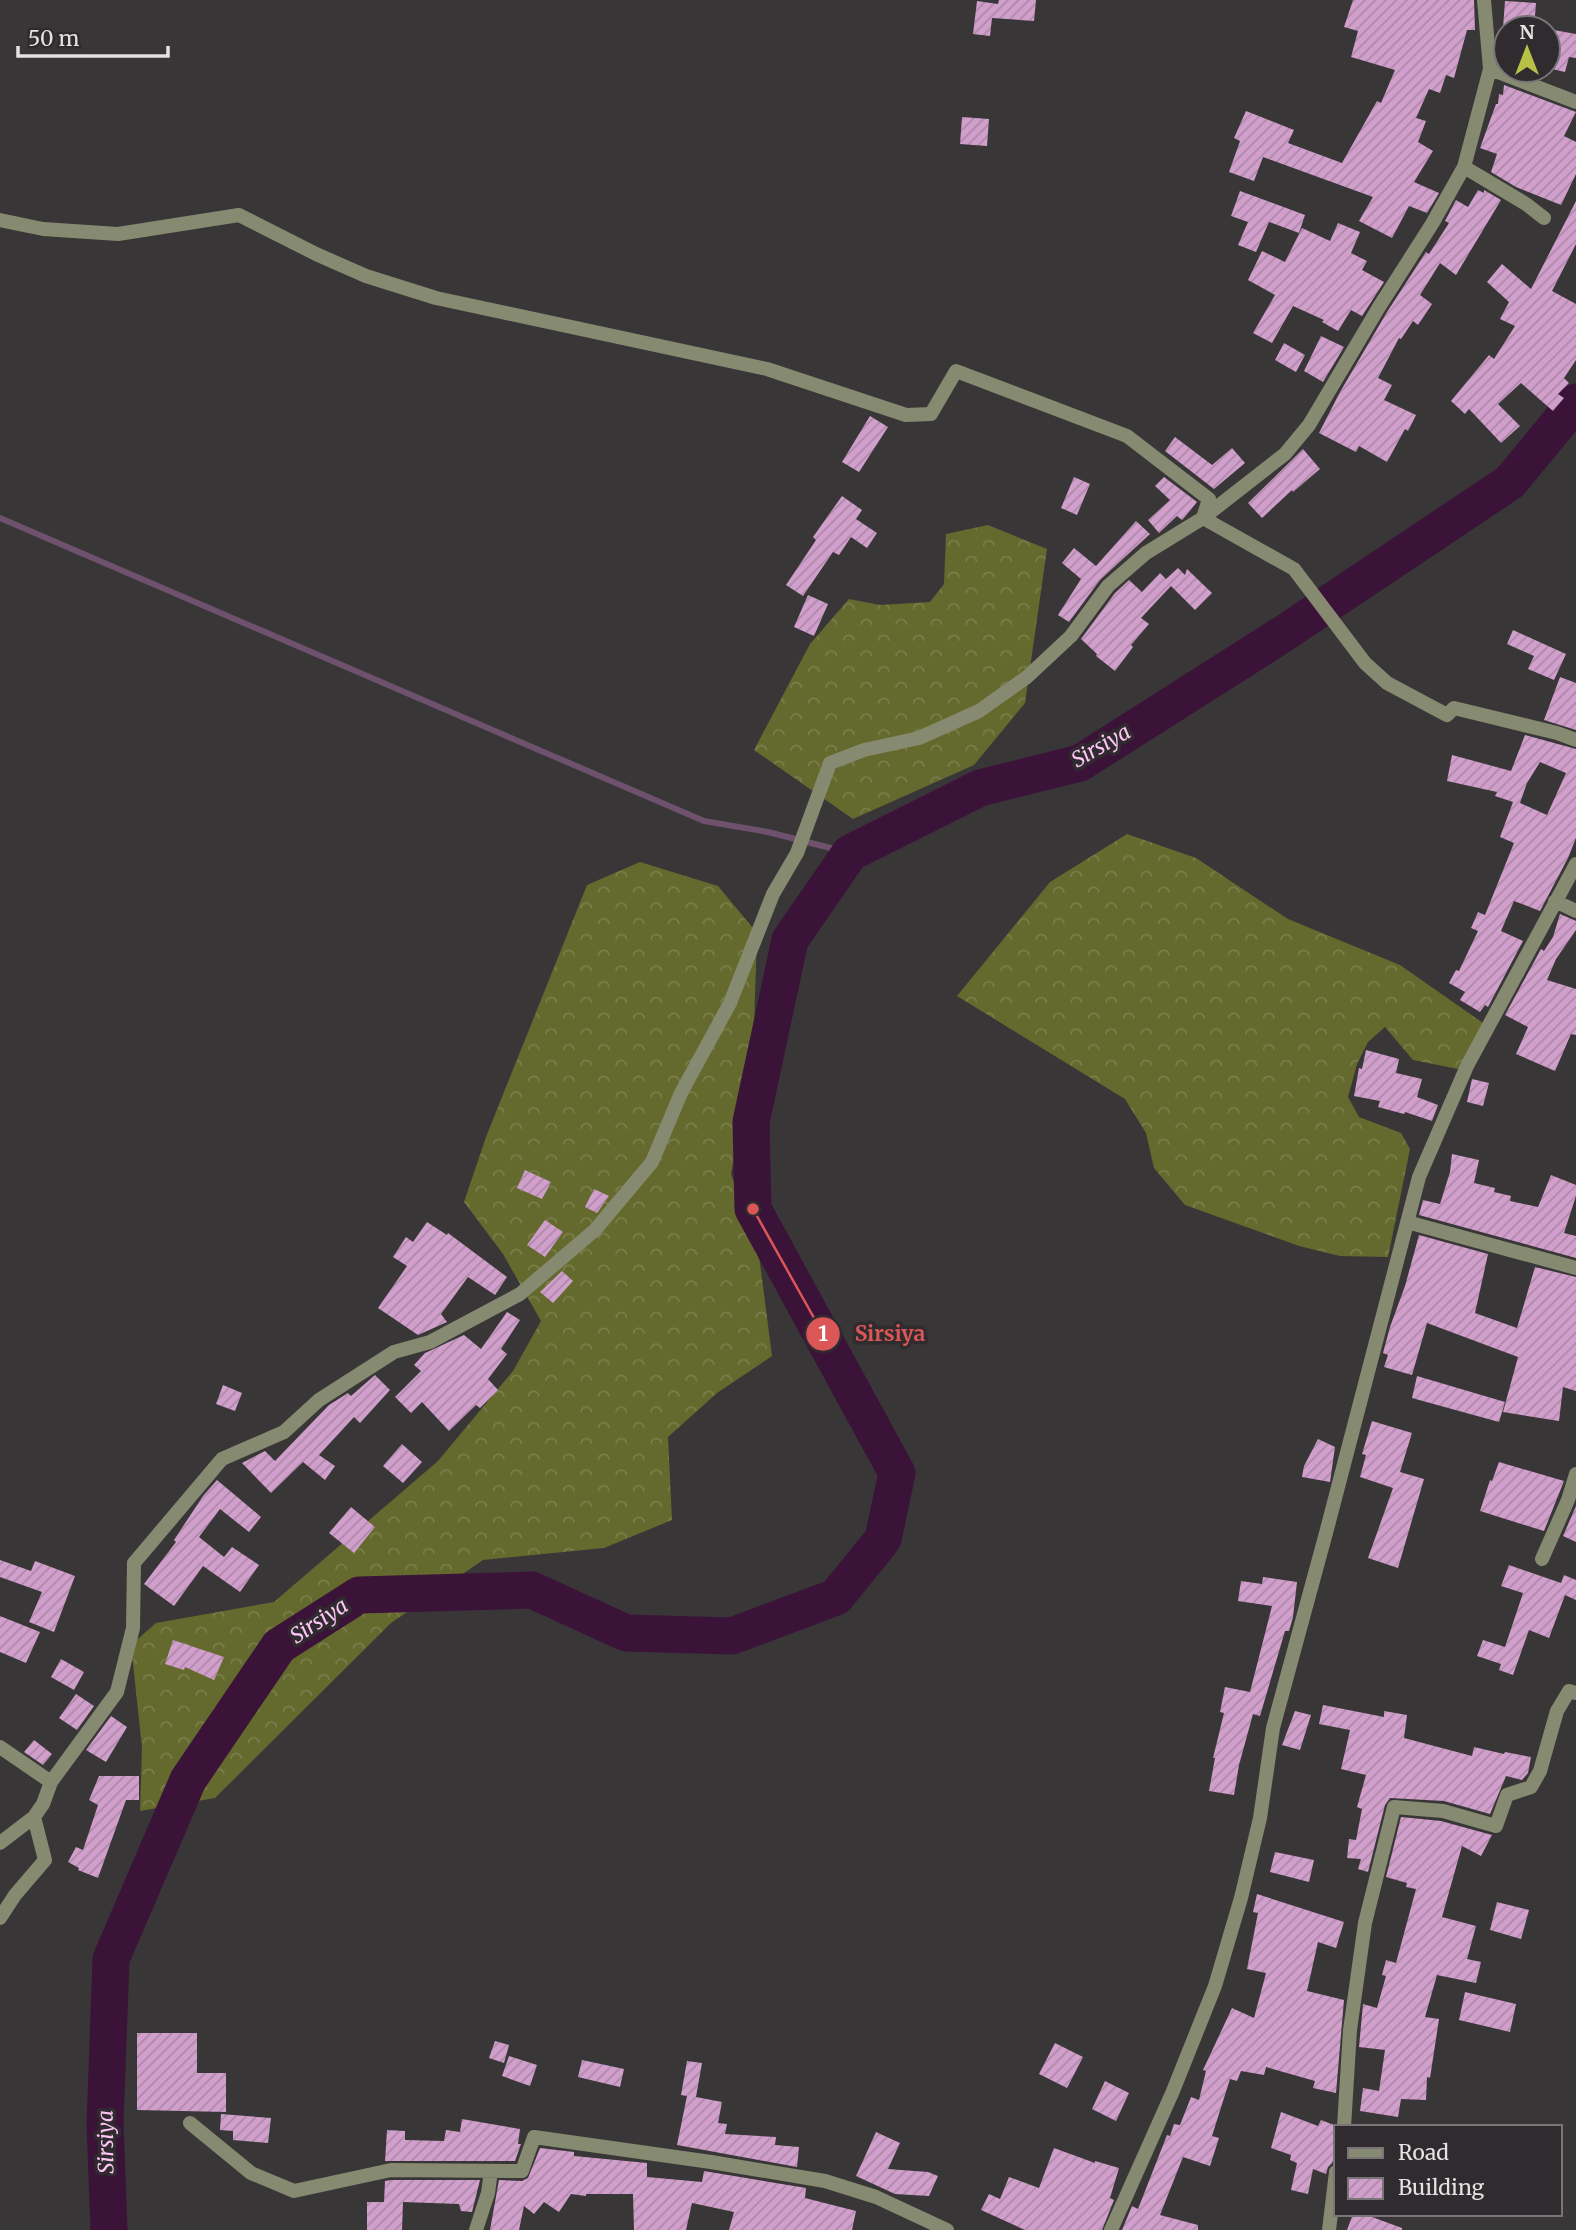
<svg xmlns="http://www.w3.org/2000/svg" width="1576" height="2230" font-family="Merriweather,serif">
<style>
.forest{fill:url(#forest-crowns)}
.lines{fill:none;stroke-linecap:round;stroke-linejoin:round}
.stream{stroke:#6e516c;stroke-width:6}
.river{stroke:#3b1338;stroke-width:37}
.building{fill:url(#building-hatch);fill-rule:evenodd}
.minor{stroke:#868a70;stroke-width:14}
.tertiary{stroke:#868a70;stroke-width:14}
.labels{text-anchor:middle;stroke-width:7;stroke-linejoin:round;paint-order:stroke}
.water-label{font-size:21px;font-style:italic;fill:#fec5f6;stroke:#2f2b2e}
.leader{fill:none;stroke:#da5657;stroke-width:2.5}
.callout-dot{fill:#da5657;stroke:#2f2b2e;stroke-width:2.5}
.mark-label{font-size:21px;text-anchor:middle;font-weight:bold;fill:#fff}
.callout-label{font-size:21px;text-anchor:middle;font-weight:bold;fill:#da5657;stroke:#2f2b2e;stroke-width:7;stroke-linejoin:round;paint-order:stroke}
</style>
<defs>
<pattern id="forest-crowns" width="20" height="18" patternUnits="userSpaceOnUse" patternTransform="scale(1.75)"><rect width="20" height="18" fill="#64692d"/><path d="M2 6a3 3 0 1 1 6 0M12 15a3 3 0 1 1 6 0" fill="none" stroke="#7a7e4b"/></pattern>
<pattern id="building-hatch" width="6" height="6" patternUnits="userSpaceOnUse" patternTransform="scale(1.75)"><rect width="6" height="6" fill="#d19fcb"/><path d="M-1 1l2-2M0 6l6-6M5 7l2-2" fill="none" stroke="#ae88a9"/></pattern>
</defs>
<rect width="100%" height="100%" fill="#393638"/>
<!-- forest -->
<path class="forest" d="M988,525L1047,549L1025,703L974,765L853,819L754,750L810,644L849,599L880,605L930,602L944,584L946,534Z
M1127,834L1196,858L1288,919L1400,965L1483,1023L1458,1069L1413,1060L1385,1027L1368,1042L1357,1064L1348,1097L1359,1117L1401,1133L1410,1149L1388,1257L1340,1256L1299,1246L1185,1205L1154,1168L1146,1133L1125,1099L957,996L1050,882Z
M640,862L718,886L757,933L753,1059L731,1174L758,1248L772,1356L717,1393L668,1437L672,1520L604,1548L483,1560L391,1623L215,1798L140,1811L142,1748L131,1645L156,1623L274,1602L438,1461L513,1371L541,1321L503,1254L464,1202L486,1137L587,885Z"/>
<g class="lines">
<!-- stream -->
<path class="stream" d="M0,518L704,821L768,832L850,853"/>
<!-- river -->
<path class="river" d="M109,2230L105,2124L111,1959L188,1780L279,1646L359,1595L532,1590L626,1633L732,1636L836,1597L883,1539L897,1473L753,1209L751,1122L790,940L850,853L980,788L1080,763L1283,634L1510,482L1576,402"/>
</g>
<!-- building -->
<path class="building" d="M999,0H1036L1034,21L992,18L990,36L973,34L977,1L998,4Z
M1353,0H1474L1475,30H1467L1454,78L1446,75L1440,93L1429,89L1416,118L1426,121L1418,142L1433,151L1414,182L1439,193L1427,213L1409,206L1392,238L1359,221L1373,197L1263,157L1254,181L1229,172L1240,141L1234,138L1246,111L1294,130L1288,143L1342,163L1377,101L1381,103L1395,70L1351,57L1358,31L1344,27Z
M1505,1L1536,3L1534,28H1503Z
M1548,29L1576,34V58L1569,57L1565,72L1548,68Z
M1504,85L1576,112L1564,136L1576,142V174L1561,205L1516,187L1491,172L1497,154L1480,148L1496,104H1498L1499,94L1503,95Z
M962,117L989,119L987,146L960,144Z
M1478,190L1484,193V190L1501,200L1456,275L1440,263L1420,295L1432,304L1418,325L1413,321L1401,339L1399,338L1378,378L1392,385L1384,400L1416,415L1408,431L1405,429L1387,462L1359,446L1356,452L1319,433L1340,392L1387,312L1426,252L1432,256L1429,254L1449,223L1445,221L1456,200L1468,207Z
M1240,191L1305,215L1299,233L1269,222L1256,252L1238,245L1248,222L1231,216Z
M1576,201V244L1552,291L1576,304V360L1564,378L1569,383L1558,394L1564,398L1553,411L1521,383L1498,404L1520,426L1501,443L1469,409L1465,414L1451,401L1489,355L1494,359L1515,326L1500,319L1509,302L1487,282L1502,264L1531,289Z
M1338,223L1360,232L1351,253L1367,261L1362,270L1384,282L1362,316L1351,310L1338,331L1322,322L1324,320L1293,306L1272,343L1253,333L1275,295L1248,280L1262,251L1285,262L1302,228L1330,241Z
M1321,336L1344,347L1323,382L1304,371Z
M1284,343L1305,355L1296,372L1275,360Z
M870,416L888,427L859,472L842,462Z
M1175,437L1212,465L1232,448L1245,463L1214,489L1165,451Z
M1303,449L1320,469L1293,492L1292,490L1262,518L1248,503Z
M1074,477L1090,484L1077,515L1061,508Z
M1164,477L1197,502L1184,518L1182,520L1177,516L1159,533L1148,520L1170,500L1155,486Z
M842,496L862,510L856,519L877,533L867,548L851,537L839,555L833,552L803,596L786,585L816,540L813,537Z
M1136,521L1150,534L1100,580L1069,622L1058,615L1081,579L1062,563L1074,548L1096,566Z
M1178,568L1185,575L1187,569L1212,593L1195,610L1171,586L1141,618L1149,624L1131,645L1133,647L1115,671L1096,656L1097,654L1081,639L1115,593L1129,580L1142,592L1160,573L1166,579Z
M808,595L828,604L814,636L794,627Z
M1513,630L1566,654L1554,680L1528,669L1534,656L1507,644Z
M1560,677L1576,683V730L1544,720Z
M1525,735L1576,749V838L1568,858L1540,911L1514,901L1501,931L1523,941L1488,1007L1485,1005L1480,1012L1460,1000L1465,992L1449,983L1456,970L1459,971L1478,931L1471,928L1478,912L1485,915L1514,843L1500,837L1513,802L1495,796L1497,792L1447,781L1452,755L1511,771ZM1540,762L1566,773L1547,815L1520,803L1527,783Z
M1560,914L1576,921V930L1556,959L1547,980L1576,989V1035L1571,1034L1555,1071L1516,1054L1528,1027L1505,1015L1541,949L1544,951L1553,937Z
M1366,1050L1399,1059L1396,1073L1422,1079L1417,1097L1438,1105L1432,1121L1405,1112L1404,1114L1378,1107L1380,1101L1354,1096L1359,1068L1362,1069Z
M1472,1079L1489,1083L1483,1106L1467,1102Z
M1452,1154L1479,1160L1474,1183L1495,1188L1494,1192L1511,1196L1510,1201L1538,1207L1551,1175L1576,1185V1196L1564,1233L1576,1236V1258L1419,1215L1423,1200L1440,1204L1450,1172Z
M525,1170L551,1182L542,1199L517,1188Z
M594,1189L609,1196L597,1213L585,1207Z
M545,1220L563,1232L545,1257L527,1245Z
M427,1222L447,1235L448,1233L507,1277L495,1295L468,1277L441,1314L447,1322L418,1335L378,1308L407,1266L393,1257L406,1237L413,1242Z
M1419,1235L1488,1254L1475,1313L1517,1328L1535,1267L1576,1277V1391L1563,1387L1559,1421L1503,1412L1518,1357L1427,1323L1412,1375L1384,1367L1388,1355L1383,1353L1390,1327L1405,1286Z
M562,1271L573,1281L553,1303L540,1292Z
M507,1312L520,1320L501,1349L507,1354L488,1379L498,1390L480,1408L476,1405L449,1431L422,1402L411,1413L395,1397L421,1371L414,1365L425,1353L464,1335L481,1349Z
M375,1375L390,1390L360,1423L354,1417L319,1455L335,1466L325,1480L303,1462L271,1493L242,1463L265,1451L275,1461L329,1405L348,1393L351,1396Z
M1417,1376L1505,1402L1499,1422L1412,1398Z
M223,1385L242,1393L235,1411L216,1404Z
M1372,1421L1412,1433L1400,1472L1424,1479L1398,1568L1368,1558L1393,1488L1360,1477L1366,1455L1362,1454Z
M1318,1439L1335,1447L1330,1482L1302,1477L1304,1466Z
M402,1444L422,1462L403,1483L383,1466Z
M1499,1462L1564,1481L1544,1531L1480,1511L1490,1480L1492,1481Z
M217,1480L261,1517L249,1532L220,1509L199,1537L224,1557L232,1547L259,1565L240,1592L203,1566L174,1606L144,1584L176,1542L174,1540L203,1496Z
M1576,1506V1542L1563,1536Z
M351,1507L375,1527L354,1553L329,1533Z
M0,1560L31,1571L35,1561L75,1576L54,1632L29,1622L42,1592L0,1577Z
M1509,1565L1561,1583L1564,1575L1576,1580V1600L1565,1595L1549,1638L1529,1630L1513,1675L1499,1670L1501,1664L1477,1656L1483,1640L1505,1647L1523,1593L1501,1586Z
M1263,1577L1297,1582L1293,1617L1289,1631H1285L1260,1716L1253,1714L1239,1765L1234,1795L1209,1791L1215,1758H1213L1224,1713L1220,1712L1225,1687L1250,1692L1272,1606L1238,1601L1241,1581L1262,1584Z
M0,1616L40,1632L26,1663L0,1652Z
M173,1640L224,1657L214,1680L185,1667L184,1670L165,1664Z
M61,1659L84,1672L74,1690L51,1677Z
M76,1694L94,1706L77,1730L59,1718Z
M1323,1705L1384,1717V1711L1407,1715L1404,1738L1472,1756L1474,1747L1504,1754L1505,1752L1531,1757L1528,1773L1522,1780L1506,1776L1490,1814L1444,1801L1390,1798L1385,1805L1368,1872L1358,1869L1361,1859L1347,1858L1349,1839L1356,1840L1362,1809L1357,1807L1366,1775L1341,1769L1350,1730L1319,1724Z
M1295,1711L1311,1715L1300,1750L1282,1745Z
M111,1716L127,1727L106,1762L86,1750Z
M34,1740L52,1754L43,1765L24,1752Z
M99,1776H139V1800H126L98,1878L78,1870L79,1868L68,1862L76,1847L83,1850L98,1805L89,1800Z
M1401,1817L1441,1821L1492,1835L1481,1856L1462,1846L1442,1917L1476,1926L1467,1959L1481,1962L1476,1983L1437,1975L1425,2017L1439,2019L1430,2078L1427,2077L1426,2100L1401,2099L1398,2117L1360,2111L1363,2088L1379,2091L1385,2050L1359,2047L1363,2004L1377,2008L1386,1976L1382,1975L1386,1960L1396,1963L1416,1889L1406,1887L1407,1883L1386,1877Z
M1275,1852L1314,1860L1309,1882L1270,1872Z
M1257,1894L1344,1922L1336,1948L1318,1942L1307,1991L1344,2000L1336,2093L1313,2088L1315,2081L1266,2067L1264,2075L1241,2071L1237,2081L1230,2079L1212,2136L1219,2138L1210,2166L1183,2157L1160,2215L1198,2225V2230H1122L1132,2206L1138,2209L1167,2135L1170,2136L1174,2124L1180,2125L1191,2097L1199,2100L1206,2071L1203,2070L1232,2008L1254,2018L1266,1973L1247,1969L1258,1913L1253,1912Z
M1497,1902L1529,1910L1521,1939L1490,1930Z
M1465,1992L1516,2004L1510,2032L1459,2020Z
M137,2033H197V2073H226V2112L137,2110Z
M495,2041L509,2045L504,2063L489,2058Z
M1055,2043L1083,2057L1067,2088L1039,2074Z
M509,2056L537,2065L530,2086L502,2076Z
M582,2060L624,2069L620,2087L578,2077Z
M687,2061L702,2063L696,2097L722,2102L718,2123L727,2124L725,2134L776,2137L775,2145L799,2147L797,2167L677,2145L687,2096L681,2095Z
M1105,2081L1129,2093L1116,2121L1092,2109Z
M1281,2112L1318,2126L1321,2120L1334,2125L1336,2152L1332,2163L1328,2167L1326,2174L1313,2169L1308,2194L1291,2190L1297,2163L1290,2160L1291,2155L1271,2148Z
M221,2114L271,2118L268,2143L233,2140V2131L220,2130Z
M462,2119L520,2129L518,2144H521L515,2161H385L387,2130L405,2131V2140L444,2141L446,2130L460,2132Z
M876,2132L900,2143L888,2169L928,2172L938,2176L929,2196L895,2194L856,2176Z
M540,2148L574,2152V2156L647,2163V2177L702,2182L704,2171L806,2188L805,2198L856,2211L852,2230H729L734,2212L692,2203L686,2230H634L633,2194H586V2196L571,2194L559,2212L544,2202L534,2214L524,2206L519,2230H490L499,2180L522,2181L528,2178Z
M1054,2148L1095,2163V2161L1119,2168L1110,2198L1114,2200L1102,2230H1025L981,2210L989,2194L1000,2199L1009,2177L1039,2188Z
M392,2180H480L472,2212L461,2211L459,2204L403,2202L402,2230H367V2202H384L385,2181Z
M1353,2214H1364L1402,2228V2230H1347Z"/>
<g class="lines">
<!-- minor -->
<path class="minor" d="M1490,69L1576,102
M1464,167L1526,204L1544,218
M1555,901L1576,911
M1407,1222L1576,1268
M1542,1559L1568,1500L1576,1474
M0,1747L51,1782
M0,1843L34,1817L43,1804L51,1782L117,1692L133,1628L134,1563L222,1459L284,1432L319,1400L394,1352L430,1342L520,1294L595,1230L652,1162L681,1093L730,1003L773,894L797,853L830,763L864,750L919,738L979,711L1027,677L1071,636L1108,586L1146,553L1203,518L1285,454L1309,425L1379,307L1432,224L1464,167L1490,69L1484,0
M0,1918L15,1895L45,1860L34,1817
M190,2123L251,2173L294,2191L391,2170L522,2171L534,2137L711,2162L825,2181L876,2197L947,2230
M1344,2127L1350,2030L1365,1923L1394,1807L1443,1811L1496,1826L1507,1795L1531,1787L1540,1771L1557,1711L1569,1691L1576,1693
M476,2230L488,2193L491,2171
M1111,2230L1173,2091L1215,1986L1241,1898L1260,1818L1273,1728L1326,1533L1419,1177L1467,1066L1576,864
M1329,2230L1336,2172"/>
<!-- tertiary -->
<path class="tertiary" d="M0,220L43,229L118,234L239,215L316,254L366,276L436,298L767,369L906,415L931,414L956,371L1127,436L1209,499L1203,518L1294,569L1365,663L1387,683L1447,715L1454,708L1557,733L1576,740"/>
</g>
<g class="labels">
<!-- water labels -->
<g class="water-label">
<text transform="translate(1101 746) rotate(-30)" y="7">Sirsiya</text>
<text transform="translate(319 1621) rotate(-33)" y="7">Sirsiya</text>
<text transform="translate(106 2142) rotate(-91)" y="7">Sirsiya</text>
</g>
</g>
<!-- callouts -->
<path class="leader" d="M753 1209L823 1334"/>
<g class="callout-dot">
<circle cx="753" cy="1209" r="7"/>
<circle cx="823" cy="1334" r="18"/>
</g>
<g class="mark-label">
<text x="823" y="1341">1</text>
</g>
<g class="callout-label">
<text x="890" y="1341">Sirsiya</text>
</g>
<!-- legend -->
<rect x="1334" y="2125" width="228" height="91" fill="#2f2b2e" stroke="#787477" stroke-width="2"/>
<rect x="1348" y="2148" width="35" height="10" fill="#868a70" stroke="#787477" stroke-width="2"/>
<text x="1398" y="2160" font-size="21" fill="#e5e2e4">Road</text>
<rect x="1348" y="2178" width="35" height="21" fill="url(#building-hatch)" stroke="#787477" stroke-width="2"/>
<text x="1398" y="2195" font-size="21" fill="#e5e2e4">Building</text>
<!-- north arrow -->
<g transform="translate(1527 49)"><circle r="33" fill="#2f2b2e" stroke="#787477" stroke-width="2"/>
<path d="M0-5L12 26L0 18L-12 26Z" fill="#b7c147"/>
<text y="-10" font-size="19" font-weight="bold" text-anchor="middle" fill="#e5e2e4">N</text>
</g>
<!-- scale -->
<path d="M18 46v10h150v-10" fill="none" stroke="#e5e2e4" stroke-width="3.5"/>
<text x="28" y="46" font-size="21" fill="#e5e2e4" stroke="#2f2b2e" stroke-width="5" paint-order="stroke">50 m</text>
</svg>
